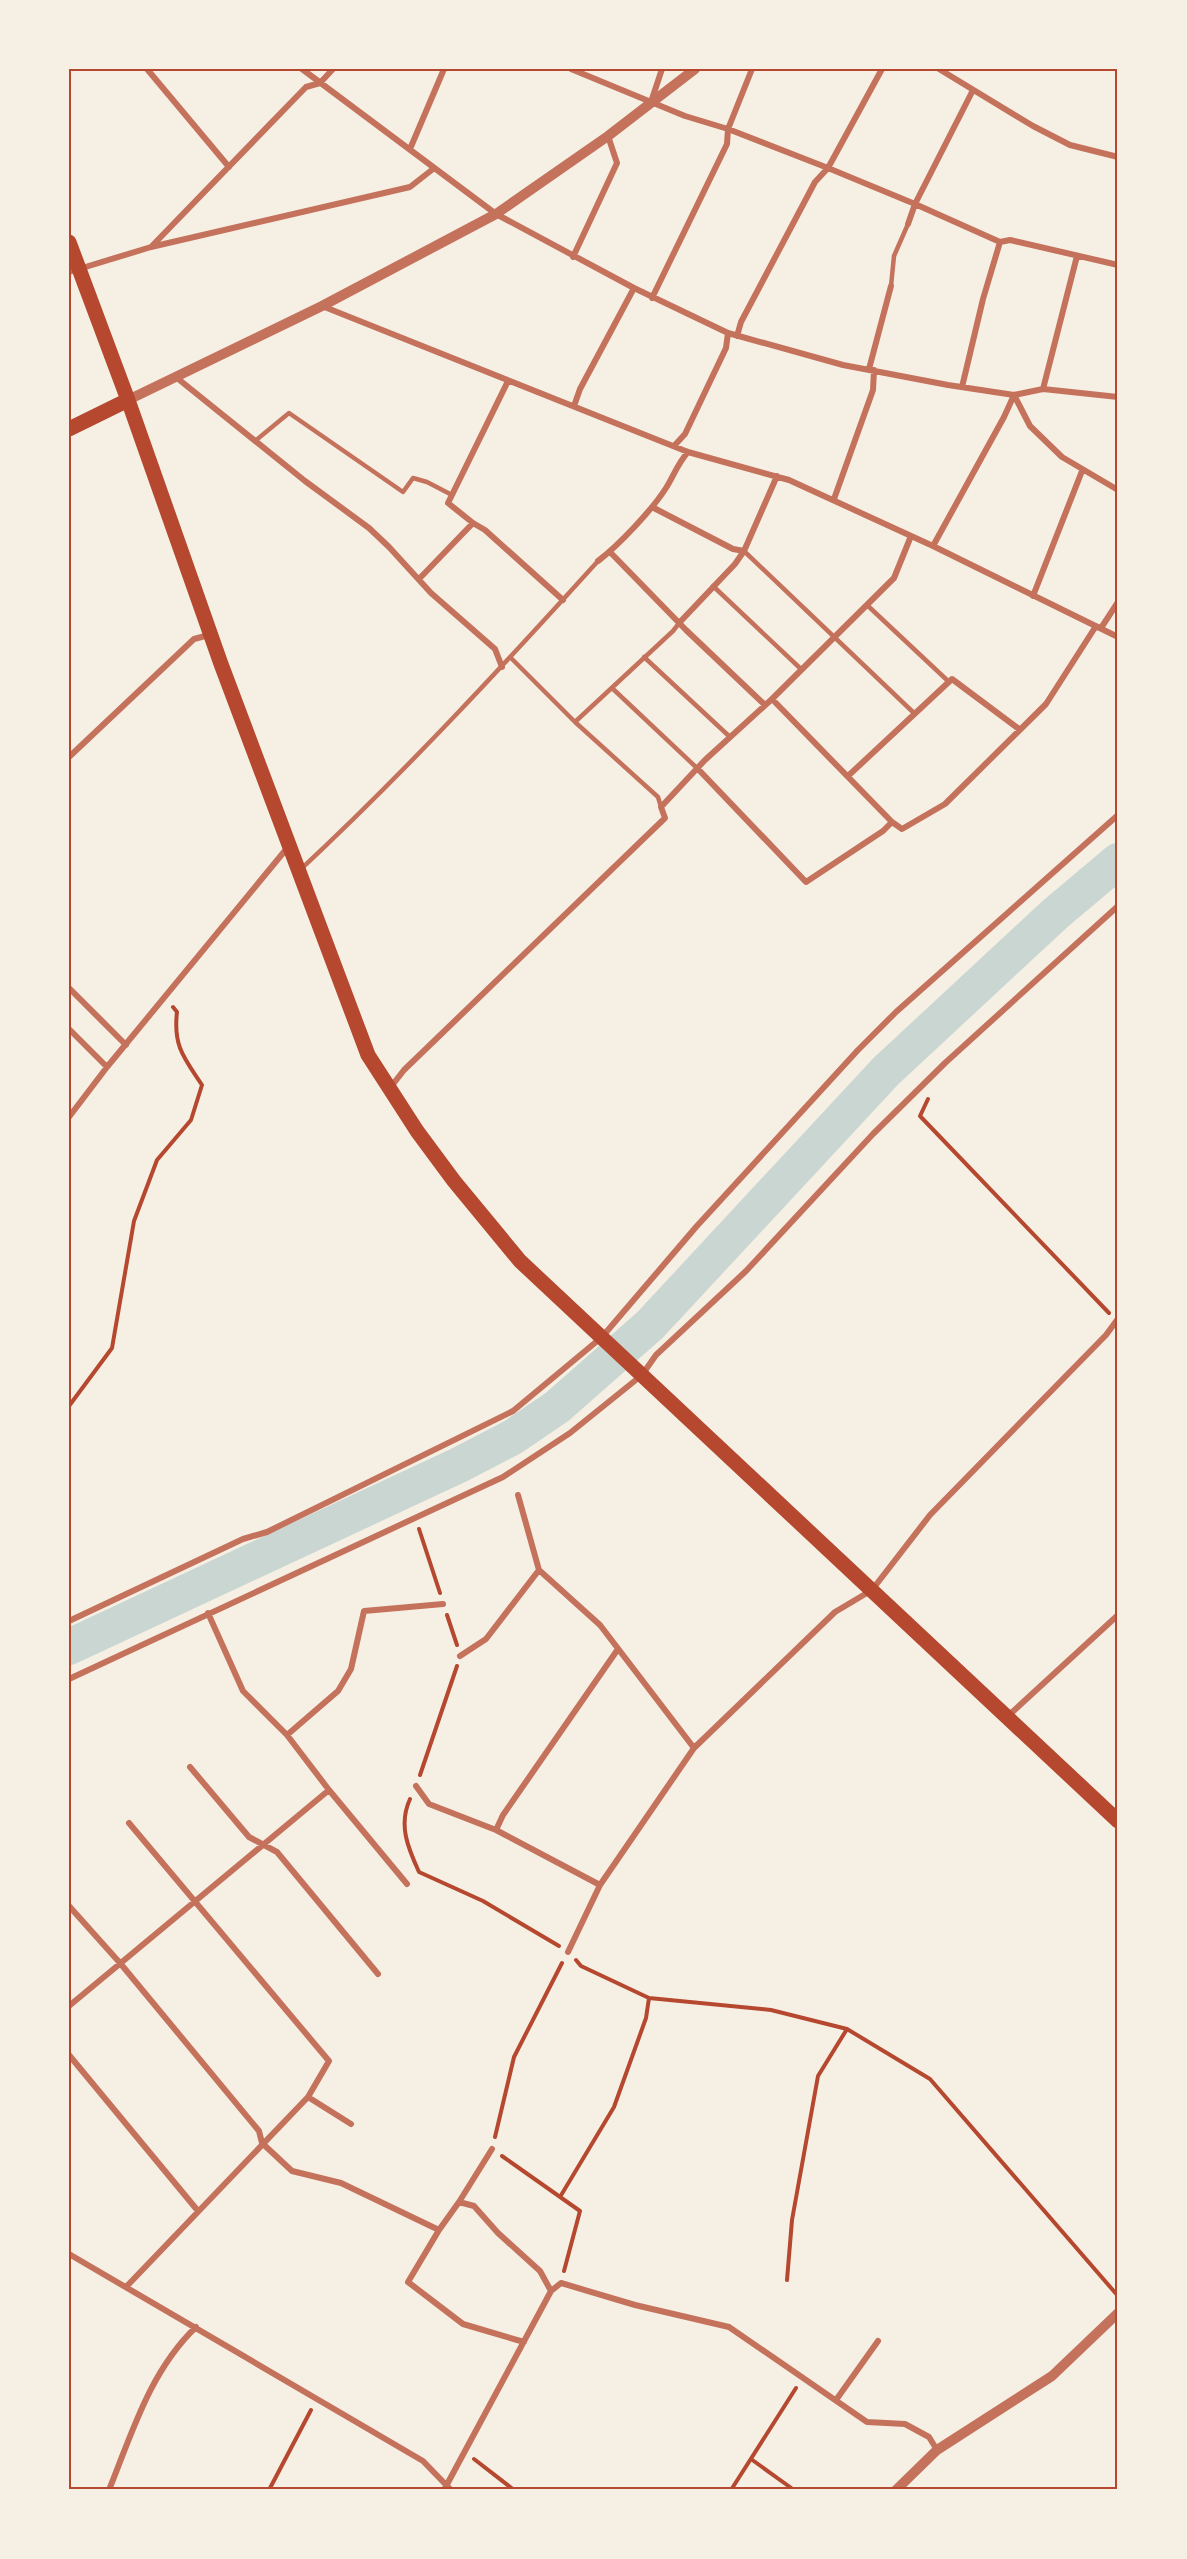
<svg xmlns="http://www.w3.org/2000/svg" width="1187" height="2559" font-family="'DM Sans',sans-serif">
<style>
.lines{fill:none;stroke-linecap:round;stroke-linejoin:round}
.river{stroke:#c9d6d2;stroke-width:36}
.path{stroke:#b5482f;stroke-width:4}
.service{stroke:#c5725c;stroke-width:4.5}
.minor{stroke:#c5725c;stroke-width:6}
.tertiary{stroke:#c5725c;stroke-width:10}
.primary{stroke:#b5482f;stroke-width:15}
.neatline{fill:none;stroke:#b5482f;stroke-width:2}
</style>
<rect width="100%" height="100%" fill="#f6efe4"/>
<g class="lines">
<!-- river -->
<path class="river" d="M69,1647L459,1465L513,1437L557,1407L650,1325L886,1071L1055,914L1118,861"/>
<!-- path -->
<path class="path" d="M928,1099L920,1116L1109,1313
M69,1406L112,1348L134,1221L157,1160L191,1120L202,1085C184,1058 173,1046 177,1012L173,1007
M419,1529L440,1593
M447,1615L457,1645
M420,1775L457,1666
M410,1799C398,1825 408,1848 419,1872L483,1901L559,1946
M576,1960L581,1966L649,1998L771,2010L847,2029L930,2079L1118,2296
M495,2137L514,2057L562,1963
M502,2156L580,2211L564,2271
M560,2197L614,2107L646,2018L649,1998
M787,2280L792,2220L818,2076L847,2029
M474,2459L514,2490
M751,2459L794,2490
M269,2490L311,2410
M731,2490L796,2388"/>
<!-- service -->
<path class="service" d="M891,286L894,256L908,224
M255,441L289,413L403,492L413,478L427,482L452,495
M744,551L915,714
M713,586L802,670
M867,605L948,681
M510,657L575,722L658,797L661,807
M644,657L730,737
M612,688L698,769
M575,722L673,631L680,622
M300,870C405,772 502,667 598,561"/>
<!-- minor -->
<path class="minor" d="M147,69L229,167
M302,69L496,214L634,288L728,333L843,365L948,385L1014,395L1043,389L1118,397
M571,69L685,116L728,129L828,168L915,204L1000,242L1010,240L1118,265
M939,69L1033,126L1070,145L1118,157
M651,102L662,69
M410,149L444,69
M908,224L915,204L973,90
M151,247L306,87L320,83L333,69
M573,257L617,163L608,136
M69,272L151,247L410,187L433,169
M652,298L727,144L728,129L752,69
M322,306L688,452L789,480L933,546L1118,637
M737,336L741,322L815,182L828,168L882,69
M869,369L891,286
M177,378L305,481L369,528L389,547L431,593L495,649L502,667
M508,381L448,503L473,523L485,530L563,600
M962,387L983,299L1000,242
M1043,389L1077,256
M1014,395L1030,426L1062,457L1118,490
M574,406L580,389L634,288
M674,446L685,434L726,348L728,333
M834,499L873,390L874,370
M652,507L733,549L744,551
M933,546L1004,417L1014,395
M610,552L686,630L765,705
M598,561C619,545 652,510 666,488C674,475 678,463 688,452
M419,579L473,523
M1033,596L1082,471
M680,622L735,564L744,551L777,476
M1101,628L1118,602
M772,699L892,822
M69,757L194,639L209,635
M698,769L806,882L883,831L892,822L902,829L945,804L1046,704L1096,626
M848,776L952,679L1019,729
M69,988L126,1045
M69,1029L107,1067
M390,1088L404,1070L665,818L661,807L705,760L772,699L894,578L911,536
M69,1117L107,1067L288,847
M518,1495L539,1570
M208,1613L243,1691L287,1735L329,1790L407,1884
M69,1621L243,1539L267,1532L513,1411L602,1337L696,1227L858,1050L896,1012L1118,815
M460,1656L486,1639L539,1570L600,1625L694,1748
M69,1679L503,1477L570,1433L642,1375L656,1355L746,1271L873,1134L945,1063L1118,906
M1008,1716L1118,1615
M287,1735L338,1691L351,1669L364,1611L443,1604
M190,1767L249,1837L277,1852L378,1974
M416,1786L429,1804L496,1830L600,1885
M496,1830L503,1815L618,1649
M69,1906L120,1963L259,2131L262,2143L292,2171L341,2183L439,2230L408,2282L463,2324L524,2342
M568,1952L600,1885L694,1748L835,1612L872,1590L930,1515L1106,1335L1117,1320
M69,2006L329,1790
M69,2055L198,2211
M308,2097L351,2124
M459,2202L492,2149
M439,2230L459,2202L474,2206L498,2233L540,2271L551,2291
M69,2254L423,2461L451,2490
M126,2287L308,2097L329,2061L129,1823
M836,2400L878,2341
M109,2490C132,2433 150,2371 196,2327
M444,2490L551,2291L561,2283L635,2305L729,2327L867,2422L905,2424L929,2437L937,2450"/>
<!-- tertiary -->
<path class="tertiary" d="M128,400L322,306L496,214L608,136L695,69
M896,2490L937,2450L1052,2376L1118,2313"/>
<!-- primary -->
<path class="primary" d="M69,242L128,400L221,664L368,1055L417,1131L454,1181L520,1261L1118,1821
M69,429L128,400"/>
</g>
<!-- border -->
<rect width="1187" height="2559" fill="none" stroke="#f6efe4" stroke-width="141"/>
<rect x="70" y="70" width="1046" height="2418" class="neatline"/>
</svg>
